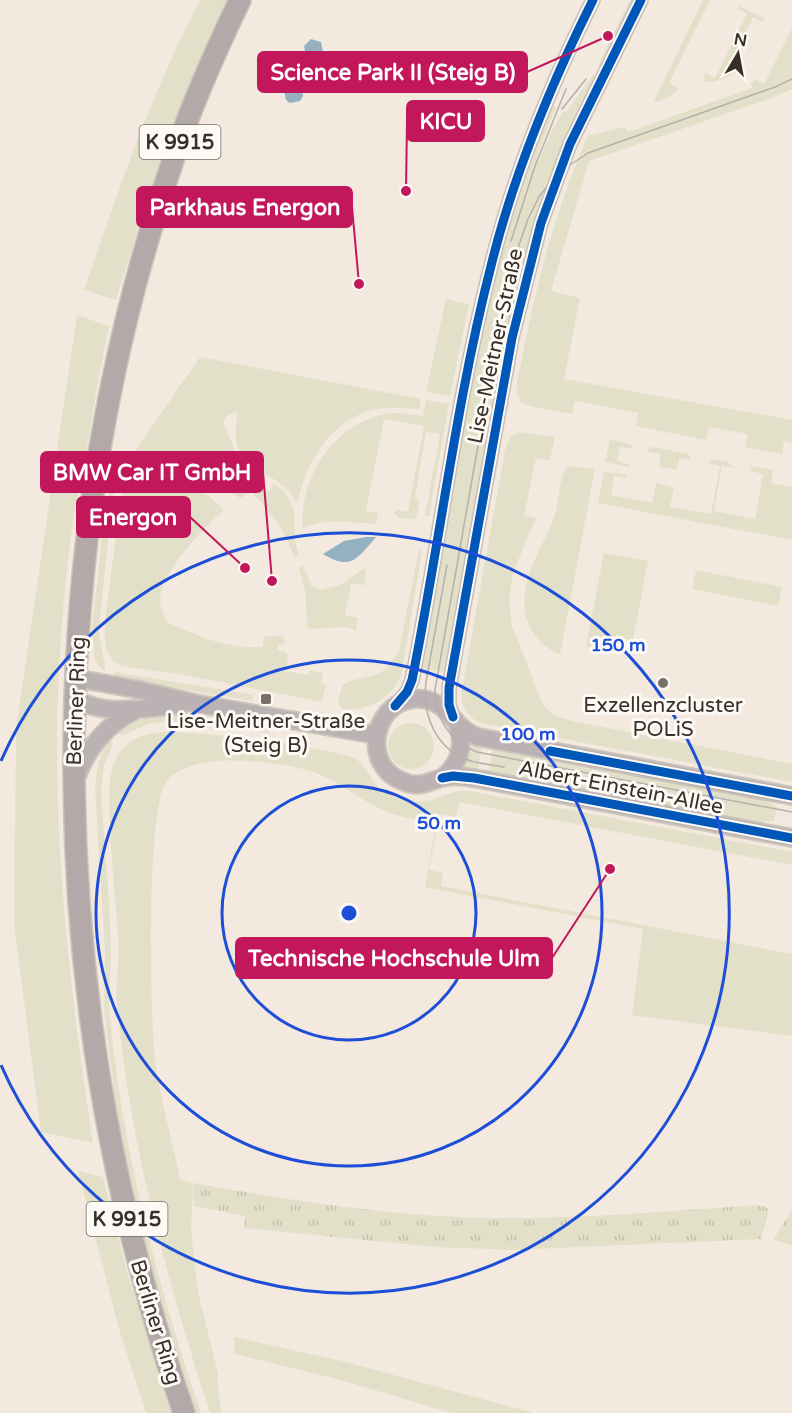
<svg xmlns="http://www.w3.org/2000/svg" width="792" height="1413" font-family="'Varela Round',sans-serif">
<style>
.green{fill:#e3e0c9}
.park{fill:url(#park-tufts)}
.water{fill:#93b1c1}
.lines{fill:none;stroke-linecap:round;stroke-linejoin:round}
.minor-casing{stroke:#cdc4bb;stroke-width:16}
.tertiary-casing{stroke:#cdc4bb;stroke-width:20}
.primary-casing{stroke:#cdc4bb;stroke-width:24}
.minor{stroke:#bab2b3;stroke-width:14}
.tertiary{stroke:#bab2b3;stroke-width:16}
.primary{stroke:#b3a9a9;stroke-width:21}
.tram{stroke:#b8afac;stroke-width:1.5}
.cycleway-casing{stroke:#fdf9f5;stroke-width:13}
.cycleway{stroke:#0057b8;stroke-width:9}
.ring{fill:none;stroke:#1d4ed8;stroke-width:3}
.poi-dot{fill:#797068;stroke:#fdf9f5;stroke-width:2}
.labels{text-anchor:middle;stroke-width:6;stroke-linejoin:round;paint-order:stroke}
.shield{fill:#fdf9f5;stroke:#726c66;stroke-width:1.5}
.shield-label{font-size:20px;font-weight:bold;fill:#372f28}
.street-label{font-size:21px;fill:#372f28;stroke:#fdf9f5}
.poi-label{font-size:21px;fill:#372f28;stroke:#fdf9f5}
.centre{fill:#1d4ed8;stroke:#fdf9f5;stroke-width:3}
.ring-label{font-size:18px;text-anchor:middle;font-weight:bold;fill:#1d4ed8;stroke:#fdf9f5;stroke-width:6;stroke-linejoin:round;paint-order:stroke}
.leader{fill:none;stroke:#c2185b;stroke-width:2}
.callout-dot{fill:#c2185b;stroke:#fdf9f5;stroke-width:2}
.callout{fill:#c2185b;stroke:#c2185b;stroke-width:2}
.callout-label{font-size:22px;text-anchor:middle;font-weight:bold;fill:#fff}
</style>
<defs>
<pattern id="park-tufts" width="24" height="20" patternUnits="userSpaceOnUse" patternTransform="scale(1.5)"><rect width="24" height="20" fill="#e3e0c9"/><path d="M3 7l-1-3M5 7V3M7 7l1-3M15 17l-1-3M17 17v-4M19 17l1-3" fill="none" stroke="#c3c0ad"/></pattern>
</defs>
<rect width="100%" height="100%" fill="#f4e9de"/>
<!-- green -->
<path class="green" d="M200,0H227L162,154L116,300L84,290C118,192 151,93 200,0Z
M630,0H636L603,67L598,65Z
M703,0H710L669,83L678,88C673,98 663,99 653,103Z
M739,6L765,19L763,22L753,17L731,64L740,69C731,76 717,83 705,82L704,77L705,73L715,78L747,14L738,9Z
M792,28V89L772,98L589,161L551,291L580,298L564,379L792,420V443L784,441L782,454L745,447L748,434L709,427L706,440L636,426L638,413L575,401L572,414L533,407L521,402L517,393V382L532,310L548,246L566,190L587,136L625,127L628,132L752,88L751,84L754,79L764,84Z
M593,75L598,77L526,262L521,261L516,280L521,281L447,673L419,668L480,332L513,197L549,111L553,106L556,107L536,158L539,160L552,131L563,111L566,112Z
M446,299L469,304L450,396L426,392Z
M77,315L109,326C101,365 94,403 88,442C84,466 78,490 74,513C64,585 58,659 57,731C56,869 72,1007 93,1143L41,1132L14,924L16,728Z
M200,357L421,399L419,409C403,408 384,406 368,411C327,425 307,463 297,503C283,475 245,472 237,445C234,434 237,423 237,412L227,415L223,423L238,457L206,477L196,479L139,457L135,451Z
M426,400L449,404L429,516H425L440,434L426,432L415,498L420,500L416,519L399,518L395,514V510L408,512L424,426L384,419L366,511L378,513L376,524C351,523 325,517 302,529C301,478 329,429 381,415C394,411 409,414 423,416Z
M519,432L555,437L550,460L536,458L524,516L536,518L513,573L509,600L512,626L541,700C549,716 561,718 577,722L792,764V782L484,724C471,720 462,711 461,696L505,450L510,437Z
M610,439L632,445V449L620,447L617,461L629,464V467L605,462Z
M653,447L688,454L692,460L679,458L677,470L659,467L661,454L648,452L649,448Z
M713,459L728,462L735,468L722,466L714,511L755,519L763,474L750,471L751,466L773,470L771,483L792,487V540L598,503L604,471L627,475L626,478L614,476L611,495L652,503L656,483L674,487L670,507L711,514L720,466L709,463L710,460Z
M238,463L242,464L265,478L260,485L261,490L265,492L270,490L274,483C306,508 288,526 299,555L295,557L279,524L252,492L240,498L210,480Z
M129,466H138L208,495L224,510C204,527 161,572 160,600C160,607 164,615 167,622C197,636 228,649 262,647L265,636H283L285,645L278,644L277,650L285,652L288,656L286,671L308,675L310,670L323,673L321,683L326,685L322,702L184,675L121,666L114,662L108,654L105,641V621L124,472Z
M568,466L595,469L560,655C524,637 517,606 531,569C537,551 549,534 555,514C559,502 559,475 568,466Z
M113,478L115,479L99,627C99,644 106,658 105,671L98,665L94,656L92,627L104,519Z
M419,550L422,551L402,671C396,697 367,712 342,709L338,701L342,686L350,681L378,674L387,668L399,651Z
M604,553L648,561L630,655L586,646Z
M303,566L312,586L320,590L340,585L367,566L364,585L351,584L345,615L358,618L356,631L348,627L308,629L305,592L299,568Z
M696,570L782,587L778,606L692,589Z
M115,672L253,695L252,701L126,680L114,675Z
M160,714L206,716L271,728L270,733C236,727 187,718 153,723C142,725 132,732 122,735L116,732L137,719Z
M388 746a23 23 0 1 1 46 0a23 23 0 1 1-46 0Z
M168,732C229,734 292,742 352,757C365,762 370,782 383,791C400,802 419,805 437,798C449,794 456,790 469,791L792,852V865L459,802L456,817L440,814L429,870L443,873L441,886L792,954V1036L632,1015L643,929L425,887L436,823C418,820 400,818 383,810C360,800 340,782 316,773C287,763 239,758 208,762C194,764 177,769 167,781C146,805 150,1020 155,1060C160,1101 173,1140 180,1180L193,1183L191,1230L198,1292L219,1377L217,1378L221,1413H210C167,1280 130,1145 117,1005C115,982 120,959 118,937C115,885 107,829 110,777C117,744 135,733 168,732Z
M110,739L113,744L104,766L101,789C104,843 110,898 111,952C111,970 108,988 109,1006C121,1145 156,1282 201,1413H195L154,1289L122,1142L115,1099L104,1009L105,952L95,789C96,770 99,754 110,739Z
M470,742L483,743L477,773L462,769L468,755Z
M493,745L758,796L777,807L774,821L751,823L488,775Z
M78,1171L103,1177L126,1268L171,1413H146L119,1329Z
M234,1337L342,1361L534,1413H452L337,1379L235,1354Z"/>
<!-- park -->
<path class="park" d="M193,1183C289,1200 395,1217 492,1218C580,1219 669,1211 757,1205L766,1207L769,1211L761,1239L514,1250L434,1247L244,1228L245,1216L194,1206Z
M792,1210V1245L773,1240Z"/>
<!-- water -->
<path class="water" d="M311,39L321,42L323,52L320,57L312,59L308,68C314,76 311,85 301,86L303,96L300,101L290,103L286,100L284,90L287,86L295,83C290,75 292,68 302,66L306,56L304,46Z
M366,537H376C357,559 351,571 323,554L344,541Z"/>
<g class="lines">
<defs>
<path id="minor" d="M395,706L407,692L412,680C440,542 456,402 491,266C514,173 550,86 593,0
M453,717L449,705V688L512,338L541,223L570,144L641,0"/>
<path id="tertiary" d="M75,678L135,689L199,704L376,735
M74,698C106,718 146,707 182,705
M442,778C460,764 465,744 457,723
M76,779C86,749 108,723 136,710
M792,796L478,737C454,729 449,702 422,699C375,695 358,763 402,781C421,790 429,780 446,777C456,775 465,777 474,778L792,838"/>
<path id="primary" d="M184,1413C44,1006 34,563 175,154C193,102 216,50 240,0"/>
</defs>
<!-- minor casing -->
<use href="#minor" class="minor-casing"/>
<!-- tertiary casing -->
<use href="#tertiary" class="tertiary-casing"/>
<!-- primary casing -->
<use href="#primary" class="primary-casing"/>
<!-- minor -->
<use href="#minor" class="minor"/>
<!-- tertiary -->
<use href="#tertiary" class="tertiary"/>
<!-- primary -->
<use href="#primary" class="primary"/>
<!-- tram -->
<path class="tram" d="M792,79L775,87L588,153L561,171L540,195L528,219L518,248L494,355L435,690C435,718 450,742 477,752L792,812
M562,109L586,79
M511,241L535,166L566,89
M447,565L426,682C422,716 436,750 471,761C482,764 493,765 504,767"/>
<defs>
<path id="cycleway" d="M395,706L407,692L412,680C440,542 456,402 491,266C514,173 550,86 593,0
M453,717L449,705V688L512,338L541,223L570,144L641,0
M550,751L792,796
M442,778L453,776L474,778L792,838"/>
</defs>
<!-- cycleway casing -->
<use href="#cycleway" class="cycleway-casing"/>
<!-- cycleway -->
<use href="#cycleway" class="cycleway"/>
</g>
<!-- distance rings -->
<g class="ring">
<circle cx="349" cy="913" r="127"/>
<circle cx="349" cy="913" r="253"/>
<path d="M1 761A380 380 0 1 1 1 1065"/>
</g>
<!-- markers -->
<g class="poi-dot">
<circle cx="663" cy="683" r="6"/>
<rect x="260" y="693" width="12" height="12" rx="3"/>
</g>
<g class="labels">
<!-- shield labels -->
<g class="shield">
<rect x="139.5" y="125" width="81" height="34" rx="4.5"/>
<rect x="86.5" y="1202" width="81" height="34" rx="4.5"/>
</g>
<g class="shield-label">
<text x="180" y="149">K 9915</text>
<text x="127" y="1226">K 9915</text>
</g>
<!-- street labels -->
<g class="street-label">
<text transform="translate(495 346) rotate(-78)" y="7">Lise-Meitner-Straße</text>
<text transform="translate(76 701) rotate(-88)" y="7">Berliner Ring</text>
<text transform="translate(621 787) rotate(11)" y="7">Albert-Einstein-Allee</text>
<text transform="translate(156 1322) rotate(73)" y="7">Berliner Ring</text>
</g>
<!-- poi labels -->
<g class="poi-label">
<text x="663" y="712">Exzellenzcluster<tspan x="663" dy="24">POLiS</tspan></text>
<text x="266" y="728">Lise-Meitner-Straße<tspan x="266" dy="24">(Steig B)</tspan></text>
</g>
</g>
<circle cx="349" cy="913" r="9" class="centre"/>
<g class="ring-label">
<text x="618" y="651">150 m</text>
<text x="528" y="740">100 m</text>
<text x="439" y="829">50 m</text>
</g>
<!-- callouts -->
<path class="leader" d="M608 36L527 72M406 191L407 121M359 284L352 207M272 581L263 472M245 568L190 517M610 869L552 958"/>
<g class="callout-dot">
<circle cx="608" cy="36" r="6"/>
<circle cx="406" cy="191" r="6"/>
<circle cx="359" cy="284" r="6"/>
<circle cx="272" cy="581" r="6"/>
<circle cx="245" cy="568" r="6"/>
<circle cx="610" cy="869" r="6"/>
</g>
<g class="callout">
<rect x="258" y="52" width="269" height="40" rx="6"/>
<rect x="407" y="101" width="77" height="40" rx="6"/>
<rect x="137" y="187" width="215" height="40" rx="6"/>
<rect x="41" y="452" width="222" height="40" rx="6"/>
<rect x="77" y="497" width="113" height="40" rx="6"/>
<rect x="236" y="938" width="316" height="40" rx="6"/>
</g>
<g class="callout-label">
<text x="393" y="80">Science Park II (Steig B)</text>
<text x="446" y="129">KICU</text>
<text x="245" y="215">Parkhaus Energon</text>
<text x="152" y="480">BMW Car IT GmbH</text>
<text x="133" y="525">Energon</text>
<text x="394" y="966">Technische Hochschule Ulm</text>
</g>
<!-- north arrow -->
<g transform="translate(738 54) rotate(10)" stroke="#fdf9f5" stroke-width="4.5" paint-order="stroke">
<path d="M0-4.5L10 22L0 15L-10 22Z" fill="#372f28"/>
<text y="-9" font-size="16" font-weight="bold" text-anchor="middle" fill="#372f28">N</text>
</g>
</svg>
